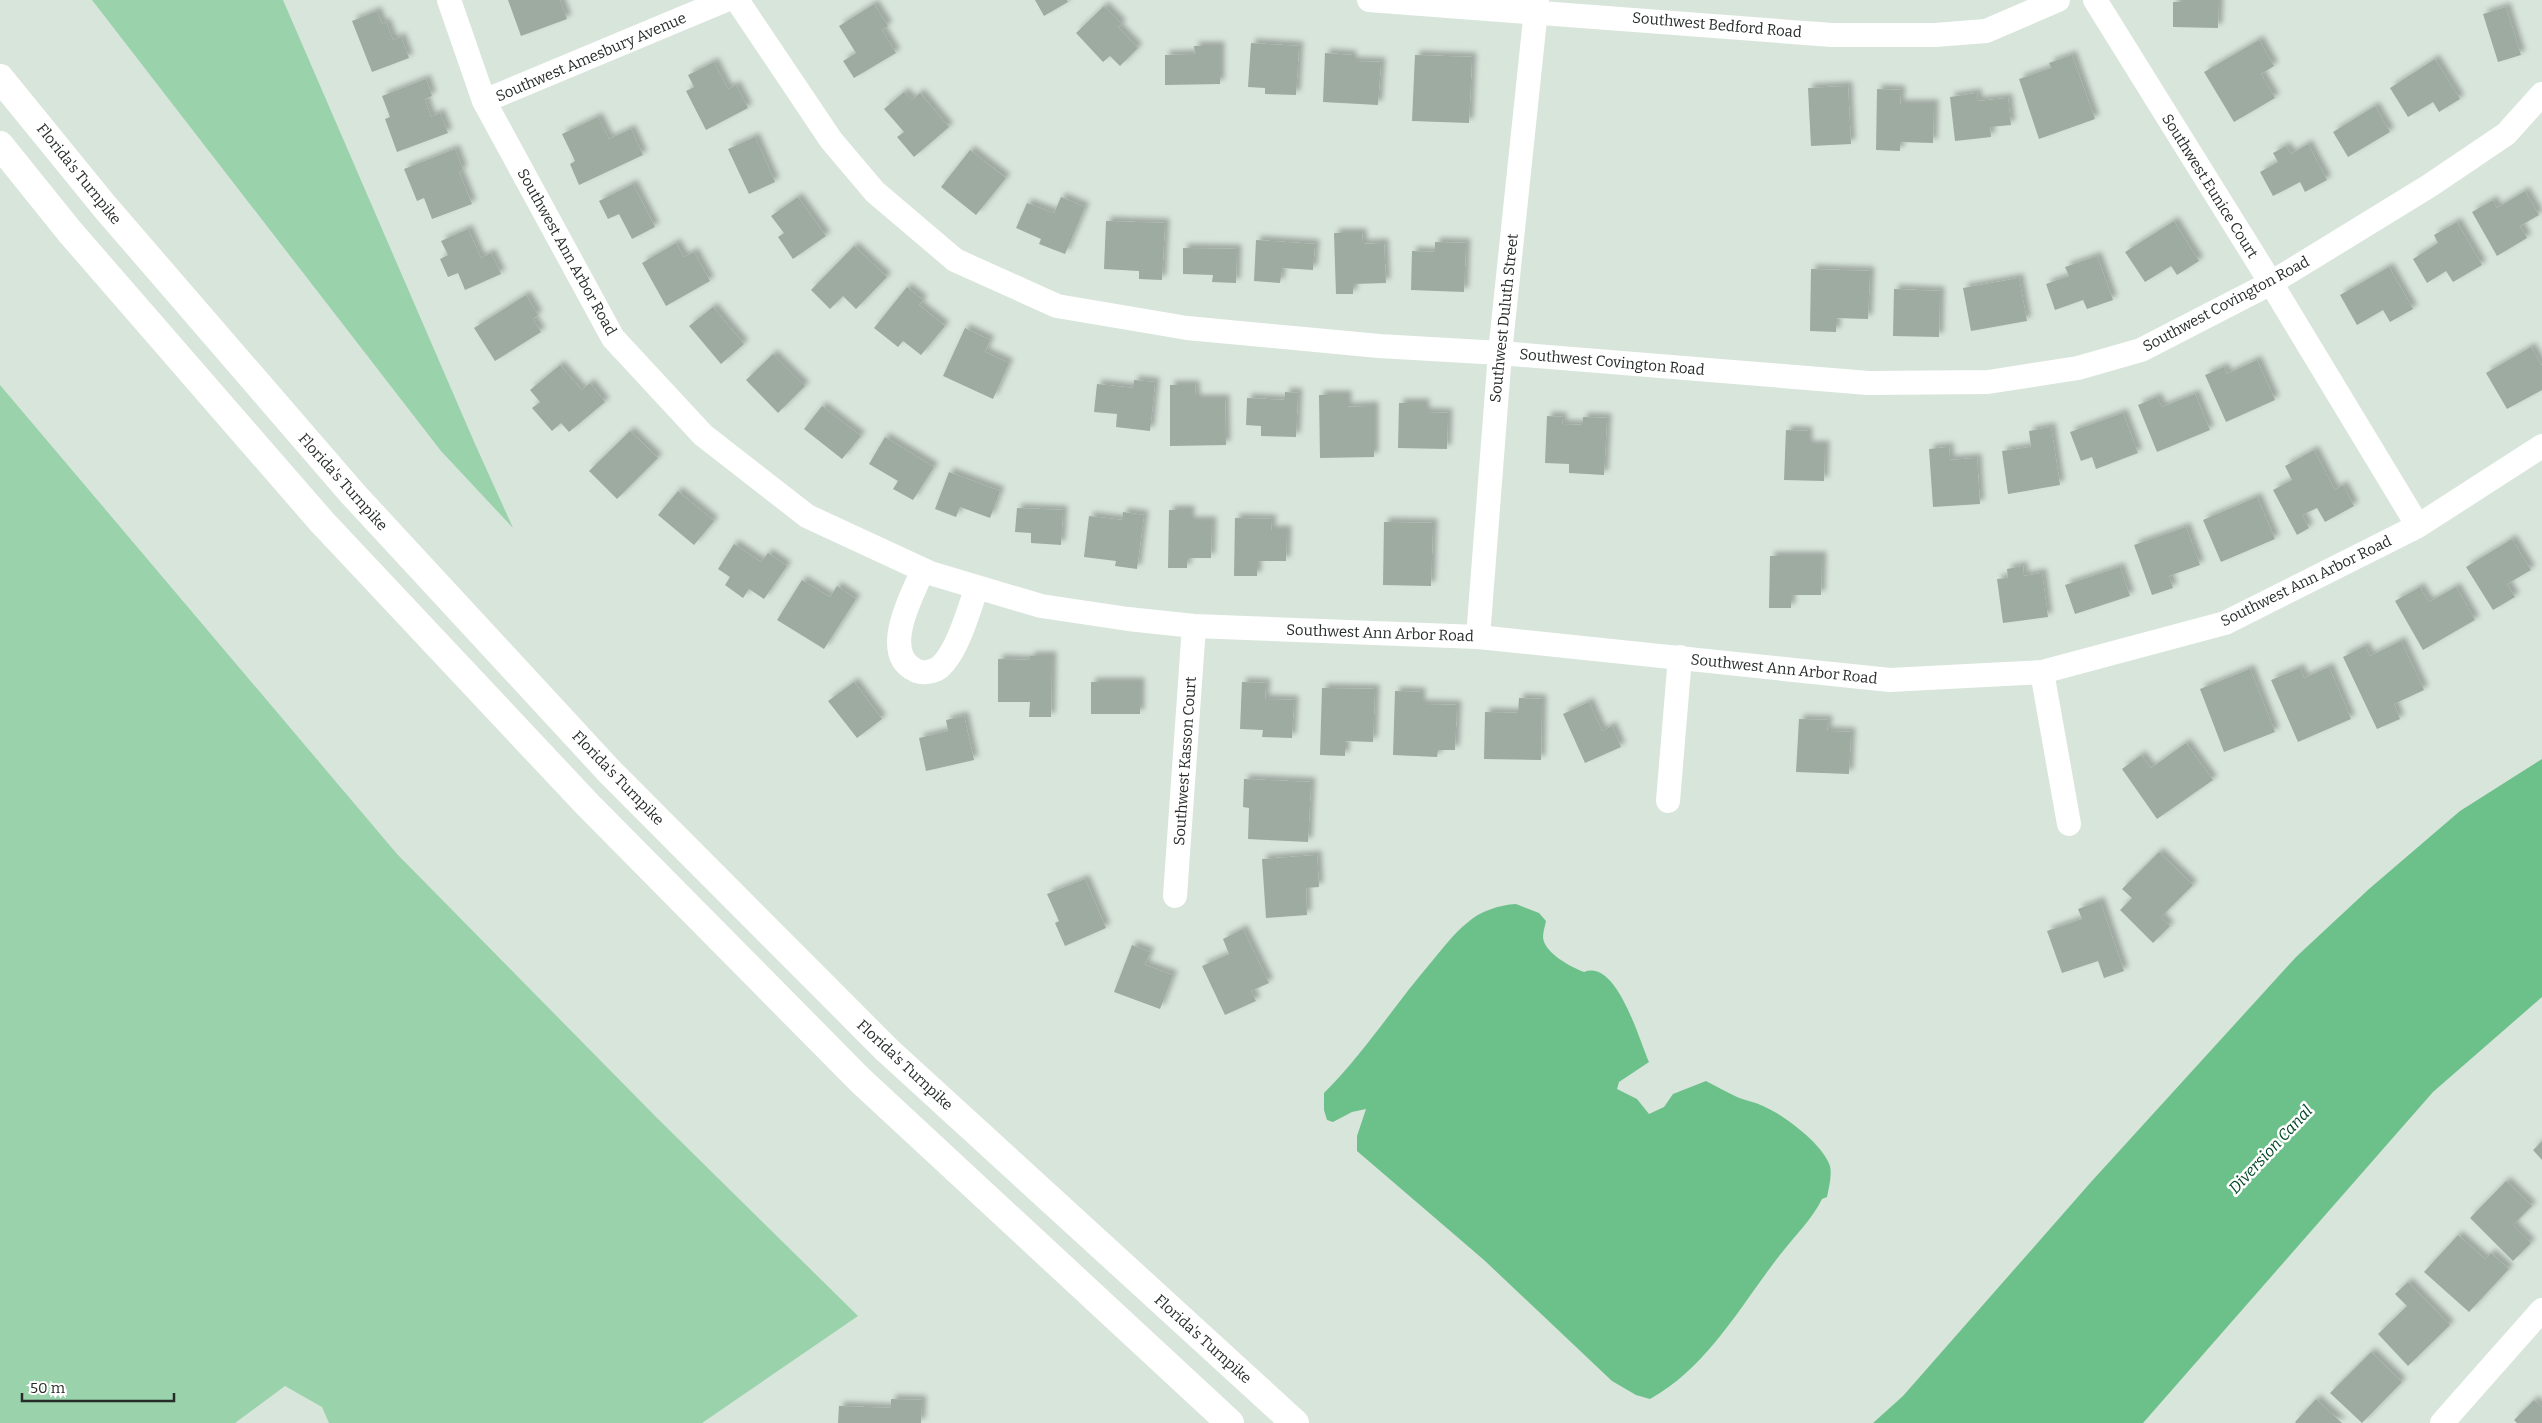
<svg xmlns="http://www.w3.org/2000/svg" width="2542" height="1423" font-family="Bitter,serif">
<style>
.green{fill:#99d2ab}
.water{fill:#6cc089}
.building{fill:#9eaba1;filter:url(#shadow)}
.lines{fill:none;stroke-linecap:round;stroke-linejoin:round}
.minor{stroke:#fff;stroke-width:24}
.highway{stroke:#fff;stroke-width:28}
.labels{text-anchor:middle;stroke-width:5;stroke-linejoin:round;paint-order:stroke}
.street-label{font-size:15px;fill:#272c28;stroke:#fff}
.water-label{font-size:16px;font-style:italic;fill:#004623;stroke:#fff}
</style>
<defs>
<filter id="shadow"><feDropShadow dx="4.5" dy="-4.5" stdDeviation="2.5" flood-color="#0004"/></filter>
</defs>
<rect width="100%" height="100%" fill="#d8e5db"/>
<!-- green -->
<path class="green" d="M92,0H283L475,444L513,528L441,451Z
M0,385L397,854L657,1118L858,1316L702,1423H329L322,1407L285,1386L235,1423H0Z"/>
<!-- water -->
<path class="water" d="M2542,759V997L2433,1092L2143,1423H1873L1903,1396L2091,1182L2296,957L2369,889L2460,811Z
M1516,904L1539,913L1546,921C1545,926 1543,932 1543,937C1544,953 1571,967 1584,972C1617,959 1639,1040 1649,1062L1619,1082L1617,1089L1637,1099L1649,1114L1664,1107L1673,1094L1706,1081C1716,1086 1726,1092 1737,1097C1747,1101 1759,1103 1769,1109C1788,1118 1824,1146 1830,1166C1832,1176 1829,1187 1827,1197L1822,1199C1812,1220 1790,1241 1776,1260C1738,1310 1706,1368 1650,1399L1636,1395L1612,1381L1484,1260L1357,1151V1136L1366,1109L1352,1112L1333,1122L1327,1120L1324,1110V1093C1365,1052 1396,1003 1433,960C1444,947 1454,933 1467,923C1480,911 1499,905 1516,904Z"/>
<!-- building -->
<path class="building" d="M508,0H560L567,19L521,36Z
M1035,0H1067L1068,2L1044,16Z
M2183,0H2219L2218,28L2173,27V2H2183Z
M874,4L888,26L882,30L896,53L854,78L843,61L856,53L839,26Z
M1104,6L1122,24L1118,27L1138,48L1120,66L1110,56L1103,62L1076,33Z
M2506,7L2521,55L2498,62L2483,14Z
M377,11L382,24L386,22L393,40L401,37L409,58L372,72L352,21Z
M2259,40L2274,66L2261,74L2275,98L2234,122L2204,72Z
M1251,43L1299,46L1296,95L1265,94V88L1248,87Z
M1194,46H1220V84L1165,85V55L1195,54Z
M1325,53L1352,55V61L1381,62L1378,105L1323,102Z
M1415,55L1472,57L1469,123L1412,121Z
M2072,55L2095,119L2039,139L2019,79L2051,68L2049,63Z
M2435,59L2460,99L2439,112L2433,102L2408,117L2390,88Z
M714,62L728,89L736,85L748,108L706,130L686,91L694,87L688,75Z
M426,79L432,96L425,99L431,117L440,113L448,133L397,152L385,119L390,117L382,96Z
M1848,86L1851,144L1811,146L1808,88Z
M1877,89L1901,90L1900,104H1934L1933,143L1900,142V151L1876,150Z
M904,92L912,100L920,93L949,127L914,157L897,137L904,132L884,109Z
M1977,93L1978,101L2008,98L2011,125L1990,127L1991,137L1955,141L1950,97Z
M2375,106L2390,132L2348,157L2333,132Z
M598,117L609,139L631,129L643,155L579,185L570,164L575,161L562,134Z
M755,137L775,182L749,194L728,149Z
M2308,144L2327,180L2305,192L2300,182L2273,196L2260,172L2278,162L2273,153L2286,146L2291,154Z
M455,149L463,170L459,172L472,204L432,219L424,198L417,201L404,169Z
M970,150L1006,178L976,215L941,187Z
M633,184L655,227L632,239L619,214L608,219L599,201Z
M2525,191L2539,215L2520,226L2527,238L2497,256L2472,212L2493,200L2497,208Z
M798,197L826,236L793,259L778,237L784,233L771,216Z
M1061,197L1085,207L1065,254L1039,244L1041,239L1016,228L1027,203L1054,213Z
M1106,221L1165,223L1162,280L1139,279V271L1104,269Z
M2174,221L2199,261L2177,275L2171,266L2145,282L2125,252Z
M2457,222L2482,265L2453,282L2446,271L2427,283L2413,259L2438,243L2434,235Z
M468,229L481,258L491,253L501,274L465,290L458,273L448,277L440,259L448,255L441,241Z
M1334,233H1362L1363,244L1384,243L1386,283L1353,284V294H1336Z
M1256,240L1315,244L1313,270L1282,268L1280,283L1254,281Z
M1435,242L1466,243L1464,292L1411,290L1412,251L1435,252Z
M676,243L684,257L694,252L710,281L666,306L642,263Z
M854,246L887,277L856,309L843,296L830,309L811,290Z
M1183,248L1237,249L1236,283L1212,282L1213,275L1183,274Z
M2097,256L2113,300L2087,309L2083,300L2055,310L2046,284L2069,276L2065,267Z
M2389,267L2413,309L2390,322L2383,310L2357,325L2340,295Z
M1811,269L1870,271L1868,319L1836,318V332L1810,331Z
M2019,278L2027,321L1971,331L1963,288Z
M907,287L923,300L919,305L945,326L921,355L903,341L898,347L874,328Z
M1894,289L1940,291L1939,337L1893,336Z
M526,295L538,315L533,319L541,332L495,361L474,328Z
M713,307L744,344L721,364L689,326Z
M965,328L990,340L985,352L1009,363L993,399L943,376Z
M2531,347L2542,366V390L2507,409L2486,373Z
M773,354L805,386L778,413L746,380Z
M2257,360L2275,400L2226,422L2205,375L2224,367L2227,374Z
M560,365L582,390L590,383L605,402L569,432L561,423L552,431L532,408L540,402L530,390Z
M1134,380L1155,382L1150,431L1116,427L1117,414L1094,412L1097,384L1133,388Z
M1170,385H1195L1196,399H1225L1226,445L1170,446Z
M1285,392L1298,393L1296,437L1261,436V426L1246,425L1247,398L1285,400Z
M2195,394L2210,430L2157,452L2138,405L2157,397L2162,407Z
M1319,395H1347V407L1374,406V457L1320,458Z
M1399,403H1425V412L1448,413L1447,449L1398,448Z
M822,406L861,436L842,459L804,429Z
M2123,413L2138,453L2096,469L2092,457L2081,461L2070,432Z
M1547,416L1563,417L1562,424L1582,425L1583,417L1607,418L1604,475L1569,473V464L1545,463Z
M2051,427L2060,485L2008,494L2002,451L2031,447L2029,431Z
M1786,430L1808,431V445H1825L1824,481L1784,480Z
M630,431L658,458L617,499L589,471Z
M885,437L934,467L913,500L893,489L898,481L869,464Z
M1949,447L1950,460L1977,458L1980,504L1933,507L1929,449Z
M2314,450L2335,490L2343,485L2354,506L2325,522L2317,508L2302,515L2309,528L2297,535L2273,490L2292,480L2285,466Z
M949,472L1000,491L990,518L960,507L956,517L935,509Z
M678,491L714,521L694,545L658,515Z
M2257,497L2275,539L2221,562L2203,520Z
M1017,508L1063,510L1061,545L1031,543V533L1015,532Z
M1169,510H1190V521H1212L1211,558H1187V568H1168Z
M1123,512L1144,515L1137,569L1115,566L1116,561L1084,557L1089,516L1122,520Z
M1235,518L1272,519L1271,530H1287L1286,561H1257V576H1234Z
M1384,522L1433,523L1431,586L1383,585Z
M2186,527L2200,565L2169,576L2173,588L2152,595L2134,545Z
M2512,539L2531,570L2507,584L2515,597L2493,610L2466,567Z
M734,544L761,562L768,553L787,566L764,599L749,589L743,598L725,585L730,577L718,569Z
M1770,556H1822L1821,595H1791V608H1769Z
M2023,566L2024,576L2042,573L2048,617L2003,623L1997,579L2008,578L2007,569Z
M2120,567L2130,596L2075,614L2065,585Z
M802,580L830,597L837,586L856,599L824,649L777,620Z
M2420,587L2429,602L2456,587L2475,620L2423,650L2395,601Z
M2401,641L2424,690L2394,704L2400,719L2377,729L2343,657L2365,646L2370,656Z
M1030,656H1052L1051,717H1029L1030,702H998V659L1030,660Z
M2329,667L2351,719L2298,742L2271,680L2300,668L2304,678Z
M2250,669L2275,732L2224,752L2200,689Z
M854,682L882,719L857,738L828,701Z
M1091,682H1140V714H1091Z
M1242,682L1266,683L1265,699L1294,700L1292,738L1262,737L1263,730L1240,729Z
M1322,688L1375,689L1373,742L1345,741V756L1320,755Z
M1395,691L1421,692V704L1457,705L1455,750H1438L1437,757L1393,755Z
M1519,698L1542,699L1541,760L1484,759L1485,712L1518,713Z
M1589,702L1602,731L1612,726L1621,747L1585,763L1563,714Z
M964,716L974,760L926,771L919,738L948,731L946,720Z
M1799,719L1828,720L1827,731L1851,732L1849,774L1796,772Z
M2186,743L2213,780L2157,819L2122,769L2141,755L2151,768Z
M1244,779L1311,782L1308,842L1248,839L1249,808L1243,807Z
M2159,852L2193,885L2161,917L2170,926L2153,943L2120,910L2132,898L2122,889Z
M1317,855L1319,887L1306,888L1307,915L1266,918L1262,859Z
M1085,879L1106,928L1065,946L1055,923L1059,921L1047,894Z
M2100,901L2124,971L2104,978L2098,961L2062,973L2047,931L2082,919L2078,909Z
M1243,929L1269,983L1251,991L1256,1001L1225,1015L1202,966L1229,954L1223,939Z
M1132,945L1150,952L1145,965L1173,975L1160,1009L1114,992Z
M2542,1141V1160L2533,1150Z
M2506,1181L2532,1206L2513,1225L2531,1243L2513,1261L2470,1218Z
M2458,1235L2485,1259L2491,1253L2509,1269L2469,1312L2424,1272Z
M2408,1282L2450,1325L2408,1366L2378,1334L2407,1306L2395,1294Z
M2371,1352L2402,1382L2362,1423L2330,1393Z
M891,1399L922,1400L921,1423H838L839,1406L891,1408Z
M2316,1399L2342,1423H2296L2295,1422Z
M2534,1400L2542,1407V1423H2517L2514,1420Z"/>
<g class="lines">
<!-- minor -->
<path class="minor" d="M449,0L484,101L613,338L703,435L807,516L930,573L1041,606L1128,619L1194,626L1478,637L1890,680L2042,672L2225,623L2418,526L2542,446
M737,0L831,140L875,192L955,260L1057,306L1187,328L1379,346L1500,353L1868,383L1988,382L2078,368L2141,350L2271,283L2429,186L2506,134L2542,94
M1369,0L1832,35H1935L1986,31L2058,0
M2095,0L2271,283L2418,526
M484,101L726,0
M923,570C912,595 880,653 915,670C922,674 934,672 940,667C958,651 969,609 977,587
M1478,637L1500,353L1537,0
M2042,672L2069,824
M1668,801L1680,657
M1175,896L1194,626
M2442,1423L2542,1310"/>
<!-- highway -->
<path class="highway" d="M0,78L105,207L352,493L609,771L887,1050L1295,1423
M0,145L70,232L322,522L587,804L860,1080L1230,1423"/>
</g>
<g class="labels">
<!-- street labels -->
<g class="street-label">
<text transform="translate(1717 25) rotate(5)" y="5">Southwest Bedford Road</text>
<text transform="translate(591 57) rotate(-23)" y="5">Southwest Amesbury Avenue</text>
<text transform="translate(79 174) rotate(51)" y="5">Florida's Turnpike</text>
<text transform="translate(2210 186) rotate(58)" y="5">Southwest Eunice Court</text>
<text transform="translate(567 252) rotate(61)" y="5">Southwest Ann Arbor Road</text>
<text transform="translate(2226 304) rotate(-28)" y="5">Southwest Covington Road</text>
<text transform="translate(1504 318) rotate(-84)" y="5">Southwest Duluth Street</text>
<text transform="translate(1612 362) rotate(5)" y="5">Southwest Covington Road</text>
<text transform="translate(343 482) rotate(48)" y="5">Florida's Turnpike</text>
<text transform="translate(2306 581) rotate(-26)" y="5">Southwest Ann Arbor Road</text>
<text transform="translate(1380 633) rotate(2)" y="5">Southwest Ann Arbor Road</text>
<text transform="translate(1784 669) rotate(6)" y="5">Southwest Ann Arbor Road</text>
<text transform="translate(1185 761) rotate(-86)" y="5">Southwest Kasson Court</text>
<text transform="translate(618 778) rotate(46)" y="5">Florida's Turnpike</text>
<text transform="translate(905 1065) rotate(43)" y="5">Florida's Turnpike</text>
<text transform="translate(1203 1339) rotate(42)" y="5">Florida's Turnpike</text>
</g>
<!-- water labels -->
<g class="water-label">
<text transform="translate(2270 1149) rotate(-47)" y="6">Diversion Canal</text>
</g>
</g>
<!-- scale -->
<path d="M22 1393v8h152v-8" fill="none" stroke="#272c28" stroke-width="2.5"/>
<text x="30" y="1393" font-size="15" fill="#272c28" stroke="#ffffff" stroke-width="4" paint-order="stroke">50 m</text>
</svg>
